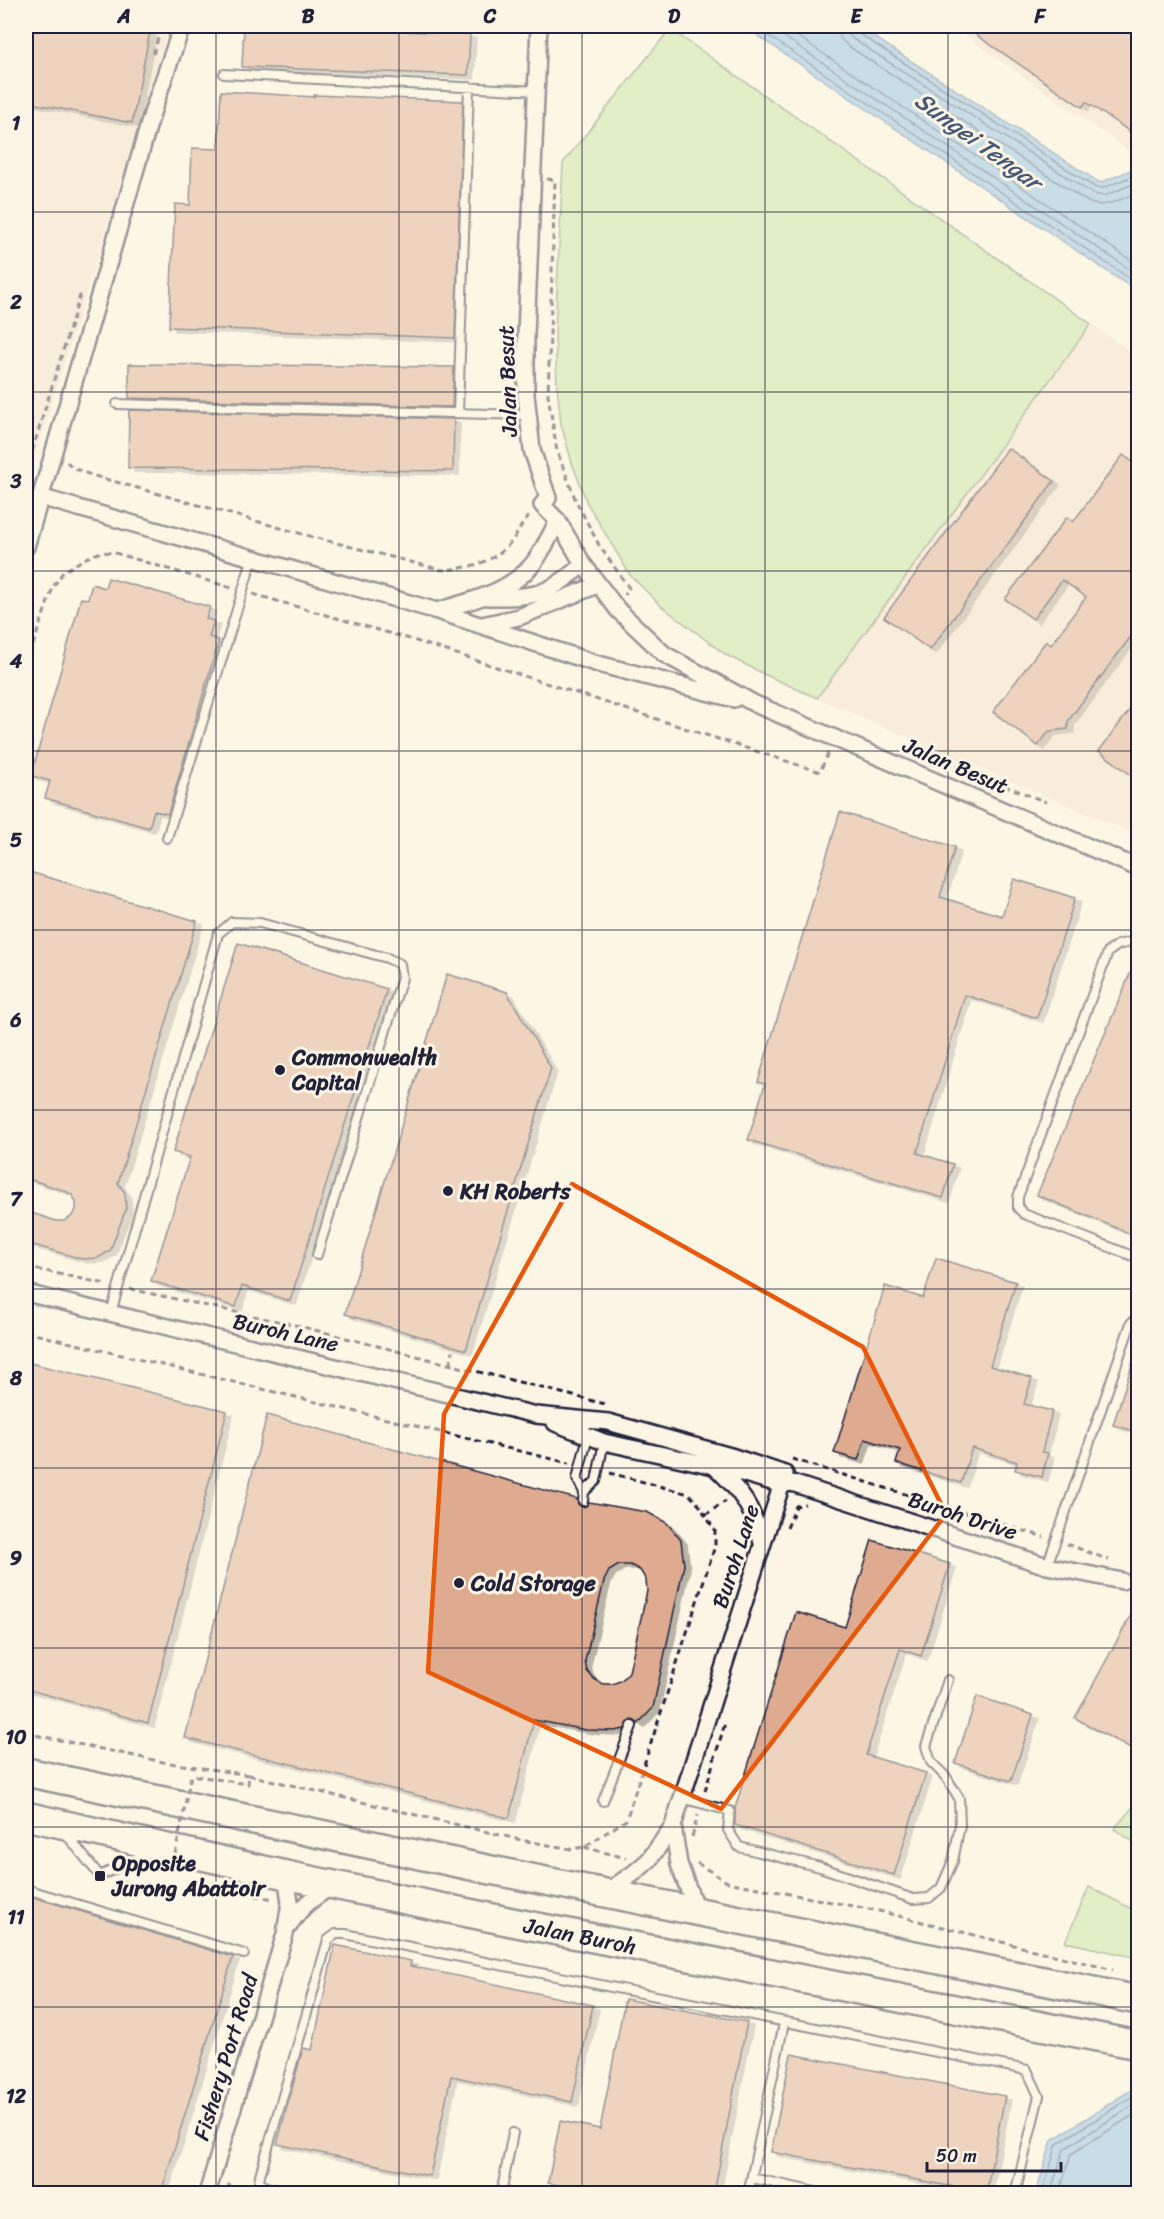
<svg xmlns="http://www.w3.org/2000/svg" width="1164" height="2219" font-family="Sriracha,sans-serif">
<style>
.built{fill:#f3dfcc}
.green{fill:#c3e59e;stroke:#72846c;stroke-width:1.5}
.water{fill:#8dbee9;stroke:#6280a3;stroke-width:1.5}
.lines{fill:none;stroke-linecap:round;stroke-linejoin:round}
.shore{stroke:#4d6081;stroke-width:1.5}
.building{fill:#deab91;stroke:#22223b;stroke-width:1.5;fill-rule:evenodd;filter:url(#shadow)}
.lane-casing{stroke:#22223b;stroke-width:12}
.street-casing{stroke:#22223b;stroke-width:20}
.highway-casing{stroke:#22223b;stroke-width:32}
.path{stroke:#22223b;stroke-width:3;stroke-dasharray:6 4.5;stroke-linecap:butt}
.lane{stroke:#fcf5e5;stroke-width:8}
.street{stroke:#fcf5e5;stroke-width:15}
.highway{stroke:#fcf5e5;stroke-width:27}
.path-bridge{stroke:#22223b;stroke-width:3;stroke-dasharray:6 4.5;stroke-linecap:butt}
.marked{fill:none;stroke:#e8590c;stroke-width:4.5;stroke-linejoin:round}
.grid{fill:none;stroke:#22223b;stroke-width:1.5;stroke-opacity:0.55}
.poi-dot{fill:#22223b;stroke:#fcf5e5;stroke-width:2}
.labels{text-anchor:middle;stroke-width:6;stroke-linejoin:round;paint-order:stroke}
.street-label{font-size:22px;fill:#22223b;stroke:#fcf5e5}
.poi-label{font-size:22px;font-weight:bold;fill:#22223b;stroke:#fcf5e5;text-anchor:start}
.water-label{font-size:24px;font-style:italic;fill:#475978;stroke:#fcf5e5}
.neatline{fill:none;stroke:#22223b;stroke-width:2}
.grid-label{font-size:20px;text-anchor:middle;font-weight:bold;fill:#22223b}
</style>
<defs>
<filter id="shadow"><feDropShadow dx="6" dy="4" stdDeviation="0" flood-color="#0004"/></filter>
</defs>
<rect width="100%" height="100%" fill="#fcf5e5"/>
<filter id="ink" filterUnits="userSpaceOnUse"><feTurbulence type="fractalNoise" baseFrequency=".0167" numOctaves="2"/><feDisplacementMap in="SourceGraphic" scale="12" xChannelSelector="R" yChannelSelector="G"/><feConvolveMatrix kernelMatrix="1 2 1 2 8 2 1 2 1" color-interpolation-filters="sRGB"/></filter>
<g filter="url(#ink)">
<!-- built -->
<path class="built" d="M26,26H169L26,486Z
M952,26H1138V157Z
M1091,324L1138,357V835L817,698Z"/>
<!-- green -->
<path class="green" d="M670,29L1091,324L817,698L768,676L726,655L660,605L630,575L587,503L572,463L561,424L557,386L555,333L563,163Z
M1138,1801V1845L1114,1829Z
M1089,1887L1132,1909L1138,1891V1958L1065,1942Z"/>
<!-- water -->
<path class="water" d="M753,26H857L1100,183L1138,167V292L758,36Z
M1138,2081V2193H1036L1052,2140L1136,2087Z"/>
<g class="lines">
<!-- shore -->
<path class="shore" d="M760,26L764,33L1138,284
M768,26L1138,275
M782,26L1138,265
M838,26L840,38L848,46L1088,202C1105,210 1122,198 1138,192
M847,26L848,34L853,39L1093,194L1104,196L1138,182
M854,26L858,33L1096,188H1103L1138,174
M1042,2194L1057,2144L1138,2093
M1050,2194L1064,2149L1138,2102
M1059,2194L1071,2154L1138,2112"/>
</g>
<!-- building -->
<path class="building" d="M26,26H151L132,123L26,102Z
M244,26H310V27L470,34L468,75L242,67Z
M963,26H1138V137L1086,102L1082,107Z
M221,91L314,97V95L463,101L455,338L169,327L175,204L190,205L192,148L218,149Z
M129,364L454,367L452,407L129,398Z
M129,410L454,419L453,471L128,468Z
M1008,448L1054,481L930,650L884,617Z
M1123,455L1138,466V627L1068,721V729L1049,731L1038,746L993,712L1046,641L1051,645L1086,597L1062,580L1033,619L1005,599L1067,517L1073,522Z
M108,578L210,607L206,619L214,621L209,637L219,640L168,814L154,811L149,828L45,798L50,781L31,776L81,598L88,599L92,584L105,588Z
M1138,699V780L1099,751Z
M840,812L955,847L940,897L1002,916L1014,879L1075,898L1037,1018L965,995L917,1153L953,1164L943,1198L748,1140L765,1084L758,1082Z
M26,871L197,921L118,1183L125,1193L126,1209L110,1251L98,1258L82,1259L26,1243V1211L56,1221H64L71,1217L76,1210V1202L72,1195L65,1191L26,1178Z
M238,943L387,989L290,1301L242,1286L236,1307L151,1281L190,1157L173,1152Z
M1138,955V1237L1037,1195Z
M447,974L507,992L551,1068L466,1350L345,1314Z
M936,1258L1016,1282L990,1366L1032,1378L1024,1404L1052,1411L1042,1452L1048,1453L1042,1477L1015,1470L1017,1462L972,1448L961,1483L896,1463L900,1450L865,1439L858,1460L834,1453L885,1286L923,1298Z
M1135,1355L1138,1356V1432L1113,1425Z
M26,1362L227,1411L148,1723L26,1689Z
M267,1415L577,1499L578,1504L582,1507L586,1506L589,1502L647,1512L667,1523L681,1540L684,1565L653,1708L638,1724L635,1721L631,1720L625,1729L614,1731L586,1730L534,1720L509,1818L185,1738ZM619,1565H630L640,1570L646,1580L647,1591L629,1672L622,1680L613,1684H603L594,1679L587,1671L585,1661L604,1581L609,1571Z
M872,1540L950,1564L921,1656L900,1649L866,1755L926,1773L894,1875L735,1825V1808L796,1612L845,1627Z
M1138,1602V1753L1075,1718Z
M977,1696L1033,1715L1011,1781L955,1763Z
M26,1895L233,1957L161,2193H26Z
M335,1945L411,1961L410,1966L593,2005L572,2102L451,2076L430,2176L277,2144L303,2048L312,2050Z
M625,1999L747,2022L714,2193H602L548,2183L560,2121L600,2129Z
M791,2054L1005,2096L986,2193L771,2152Z"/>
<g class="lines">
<defs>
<path id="lane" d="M224,74L537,91
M117,404L528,415
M458,413L469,87
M167,838L253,557
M1138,940L1118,945L1108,952L1018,1197V1208L1024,1214L1138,1258
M111,1313L218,934L232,922L260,923L387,958L400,964L402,978L317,1255
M584,1492L577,1479L588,1436
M583,1501L584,1492L596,1481L604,1442
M1047,1566L1131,1323L1138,1319
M681,1798L730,1811L728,1830L739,1847L820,1867L913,1899L929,1898L941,1888L953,1861L960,1825L959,1798L946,1777L931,1762L926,1746L948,1680
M603,1801L632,1726
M65,1833L100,1876L150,1852
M26,1889L244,1954
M752,2178L825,2194
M297,2194L266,2187L259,2182L260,2175L328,1940L336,1934H345L1027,2070L1039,2096L1015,2194
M501,2194L513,2133
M748,2194L784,2023"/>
<path id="street" d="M539,26L526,334V394L532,450L548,498L542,505L558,521L583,564L618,610L664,654L755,704L1138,868
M40,497L437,611L598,664L734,699
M26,547L153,110L182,26
M487,597C534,597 547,597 583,564
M437,611C470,601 508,593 532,565C542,553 550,535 558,521
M482,625L519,617L597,585
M26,1293L536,1415L608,1422L734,1457L785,1474
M555,1423L604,1442L728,1469L782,1485L792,1483L1047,1566L1122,1581
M715,1467C741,1491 753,1508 762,1543
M673,1826L679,1864L697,1912
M605,1893L634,1873L649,1860L673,1826L785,1474
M289,1926C301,1906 315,1896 335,1885
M207,2194L285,1934L290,1902L286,1875"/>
<g id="highway">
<path d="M26,1772L491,1870L1138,2000"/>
<path id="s1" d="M26,1816L286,1875L512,1922L1138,2045"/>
</g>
</defs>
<!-- lane casing -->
<use href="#lane" class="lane-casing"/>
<!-- street casing -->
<use href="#street" class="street-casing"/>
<!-- highway casing -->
<use href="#highway" class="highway-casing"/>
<!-- path -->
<path class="path" d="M153,54L162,26
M547,179L555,180L548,395L557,451L576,501L599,545L629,588L625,595
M67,462L73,468L91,475L313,537L442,570C471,568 497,562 514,538C520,529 523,521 531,514
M26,471L81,292
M253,594L413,640L820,772L828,753
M26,665L53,587L63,572L84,559L101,552L115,553L232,588
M909,752L911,748L1046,802
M26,1267L106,1284
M130,1289L295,1325L605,1404
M26,1332L569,1463
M450,1364L453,1351
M792,1459L1044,1537
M705,1515L726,1501
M787,1528L796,1506L805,1504
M1067,1544L1109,1560
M26,1733L163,1762L249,1775L248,1784L191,1775
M249,1775L521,1840L571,1849L584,1847L626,1820L715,1546V1531L700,1506L689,1494L610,1473
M705,1791L725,1723
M692,1837L698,1815
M584,1847L626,1858
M697,1863L727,1882L879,1911L1113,1970
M120,1881L166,1892L222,1889L273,1899
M228,2184L236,2194"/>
<!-- lane -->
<use href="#lane" class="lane"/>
<!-- street -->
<use href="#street" class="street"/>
<!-- highway -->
<use href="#highway" class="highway"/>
<!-- path-bridge -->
<path class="path-bridge" d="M173,1865L191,1775"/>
</g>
</g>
<!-- marked area -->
<path d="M0 0H1164V2219H0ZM572,1184L863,1347L946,1514L721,1809L428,1672L444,1414Z" fill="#fcf5e5" fill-opacity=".55" fill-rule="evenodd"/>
<path class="marked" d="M572,1184L863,1347L946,1514L721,1809L428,1672L444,1414Z"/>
<!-- grid -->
<path class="grid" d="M216,26V2194M399,26V2194M582,26V2194M765,26V2194M948,26V2194M26,212H1138M26,392H1138M26,571H1138M26,751H1138M26,930H1138M26,1110H1138M26,1289H1138M26,1468H1138M26,1648H1138M26,1827H1138M26,2007H1138"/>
<!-- markers -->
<g class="poi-dot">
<circle cx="280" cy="1070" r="6"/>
<circle cx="448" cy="1191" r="6"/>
<circle cx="459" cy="1583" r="6"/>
<rect x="94" y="1870" width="12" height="12" rx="3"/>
</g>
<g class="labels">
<!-- street labels -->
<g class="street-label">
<text transform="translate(507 381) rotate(-92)" y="8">Jalan Besut</text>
<text transform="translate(956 765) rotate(23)" y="8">Jalan Besut</text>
<text transform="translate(286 1332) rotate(13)" y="8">Buroh Lane</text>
<text transform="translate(963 1515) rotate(18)" y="8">Buroh Drive</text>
<text transform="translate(735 1556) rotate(-72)" y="8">Buroh Lane</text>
<text dy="8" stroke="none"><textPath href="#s1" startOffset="567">Jalan Buroh</textPath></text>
<text transform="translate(225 2057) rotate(-73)" y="8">Fishery Port Road</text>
</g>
<!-- poi labels -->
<g class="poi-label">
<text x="292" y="1065">Commonwealth<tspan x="292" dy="25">Capital</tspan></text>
<text x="460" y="1199">KH Roberts</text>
<text x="471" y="1591">Cold Storage</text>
<text x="112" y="1871">Opposite<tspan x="112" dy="25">Jurong Abattoir</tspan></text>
</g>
<!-- water labels -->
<g class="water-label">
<text transform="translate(978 141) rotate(36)" y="8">Sungei Tengar</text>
</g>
</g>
<!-- margin -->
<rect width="1164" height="2219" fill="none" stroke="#fcf5e5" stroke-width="66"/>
<!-- scale -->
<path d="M927 2162v9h134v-9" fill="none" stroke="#22223b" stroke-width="3"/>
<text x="936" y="2162" font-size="18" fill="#22223b" stroke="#fcf5e5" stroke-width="4.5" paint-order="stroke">50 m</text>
<rect x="33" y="33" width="1098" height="2153" class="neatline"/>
<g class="grid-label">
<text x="124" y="23">A</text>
<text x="308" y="23">B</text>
<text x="490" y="23">C</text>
<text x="674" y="23">D</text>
<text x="856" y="23">E</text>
<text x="1040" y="23">F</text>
<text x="16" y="130">1</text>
<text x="16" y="309">2</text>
<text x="16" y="488">3</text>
<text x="16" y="668">4</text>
<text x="16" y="847">5</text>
<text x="16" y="1027">6</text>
<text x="16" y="1206">7</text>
<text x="16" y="1385">8</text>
<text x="16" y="1565">9</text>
<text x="16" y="1744">10</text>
<text x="16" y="1924">11</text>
<text x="16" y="2103">12</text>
</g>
</svg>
